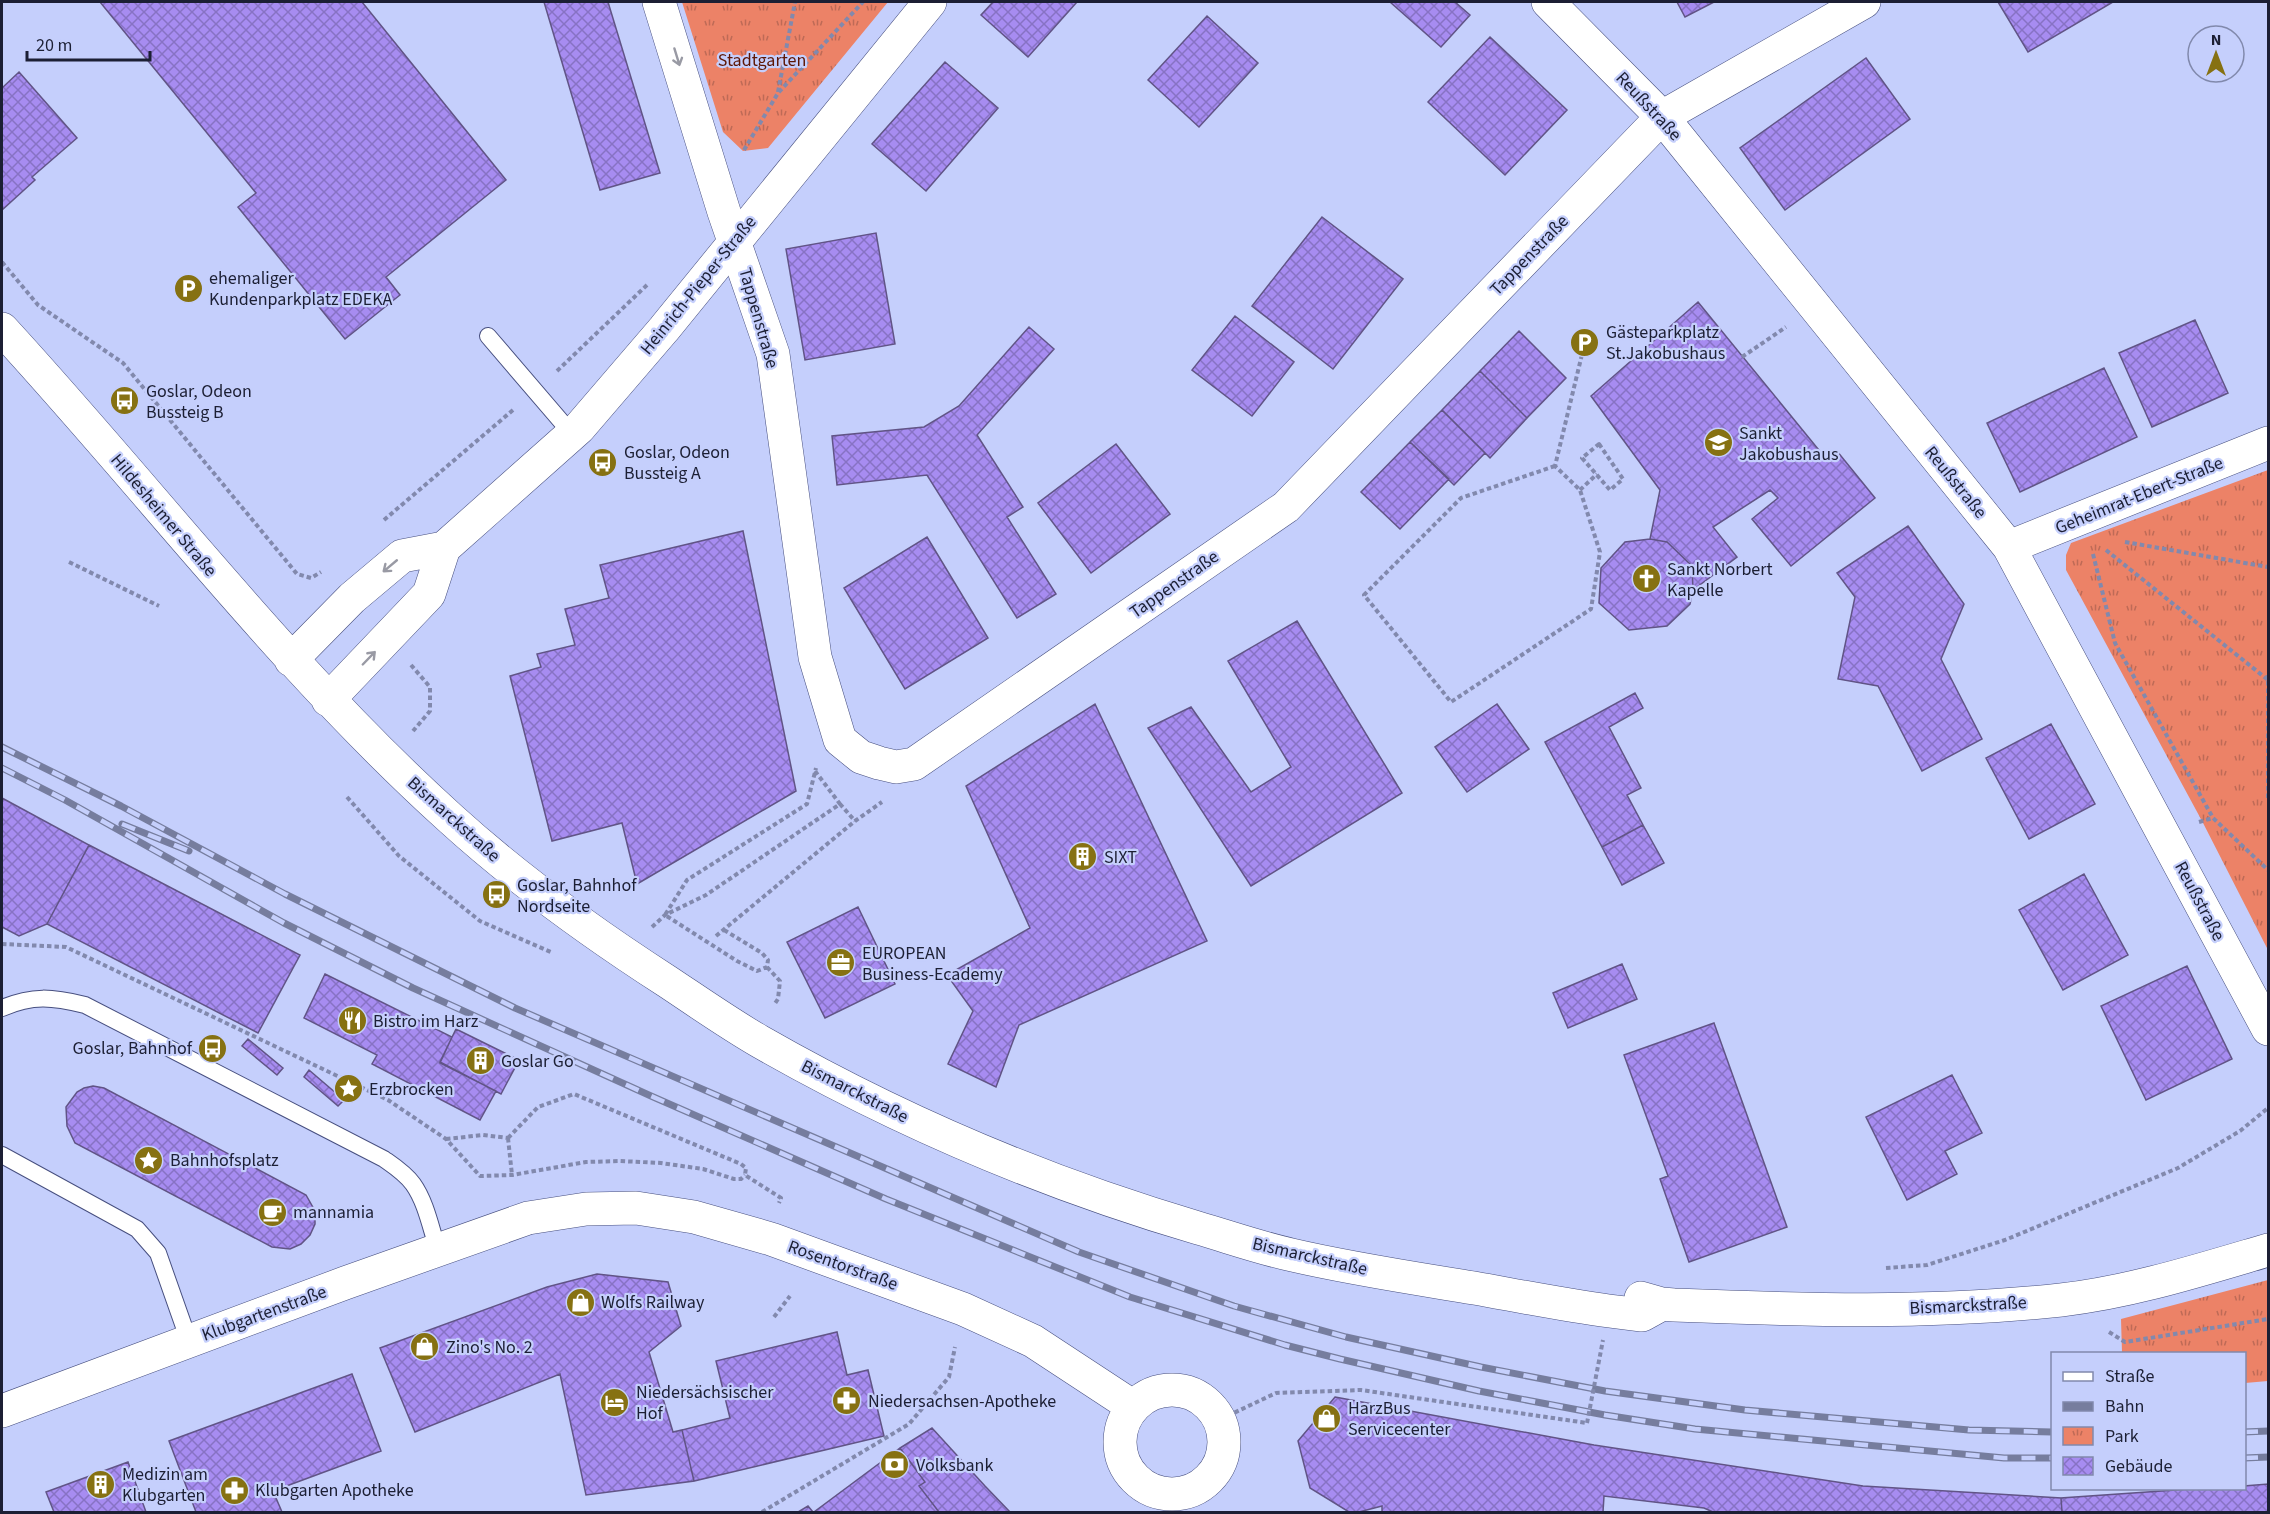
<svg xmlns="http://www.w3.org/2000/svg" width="2270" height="1514" font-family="'Source Sans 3',sans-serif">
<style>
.park{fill:url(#park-tufts)}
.building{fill:url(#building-cross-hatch);stroke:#615486;stroke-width:1.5}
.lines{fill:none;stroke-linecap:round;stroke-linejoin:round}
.lane-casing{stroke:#474f7f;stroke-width:18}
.street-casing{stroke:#474f7f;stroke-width:34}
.secondary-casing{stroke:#474f7f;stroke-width:34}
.path{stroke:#8289ad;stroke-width:4;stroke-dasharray:4.5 3;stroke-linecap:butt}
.lane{stroke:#fff;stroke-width:16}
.street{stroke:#fff;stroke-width:33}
.secondary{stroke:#fff;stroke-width:33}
.rail-casing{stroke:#767d9e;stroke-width:7}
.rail{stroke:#c5cffc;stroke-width:4.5;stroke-dasharray:14;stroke-linecap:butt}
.path-bridge{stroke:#8289ad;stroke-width:4;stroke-dasharray:4.5 3;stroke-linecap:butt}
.oneway{stroke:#999aa4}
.labels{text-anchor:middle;stroke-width:4.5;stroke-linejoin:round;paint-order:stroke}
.park-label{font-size:18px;fill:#5d1604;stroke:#c5cffc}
.street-label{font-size:18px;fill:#1c1f34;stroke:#c5cffc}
.poi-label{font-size:18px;fill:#1c1f34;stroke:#c5cffc;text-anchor:start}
</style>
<defs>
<pattern id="park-tufts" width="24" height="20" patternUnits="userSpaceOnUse" patternTransform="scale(1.5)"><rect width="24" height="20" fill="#ec8267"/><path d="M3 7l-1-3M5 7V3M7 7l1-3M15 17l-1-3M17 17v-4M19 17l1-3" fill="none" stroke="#be6a56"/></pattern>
<pattern id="building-cross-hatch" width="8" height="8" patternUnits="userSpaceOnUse" patternTransform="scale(1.5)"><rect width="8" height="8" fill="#a78cf1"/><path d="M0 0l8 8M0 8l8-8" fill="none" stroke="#8772c4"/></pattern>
</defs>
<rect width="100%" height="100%" fill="#c5cffc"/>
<!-- park -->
<path class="park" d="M682,2H888L768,148L743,151L723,132Z
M2268,470V950L2202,821L2066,570V555L2071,543Z
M2268,1280V1381L2245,1383L2244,1354L2122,1353L2121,1319Z"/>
<!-- building -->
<path class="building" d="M100,2H362L506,180L386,277L400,295L345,339L238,207L256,193Z
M544,2H608L660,173L600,190Z
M993,2H1077L1028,57L981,15Z
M1390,2H1455L1470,15L1441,47Z
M1677,2H1714L1685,17Z
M1998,2H2113L2028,52Z
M1207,16L1258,63L1199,127L1148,80Z
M1490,37L1567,110L1505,175L1428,102Z
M1866,58L1910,119L1785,210L1740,148Z
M945,62L998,108L926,191L872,144Z
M19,72L77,138L32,177L35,180L2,210V88Z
M1322,217L1403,279L1333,369L1252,306Z
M876,233L895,344L805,360L786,249Z
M1698,302L1827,460L1837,451L1875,498L1791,566L1752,519L1778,498L1770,490L1713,527L1737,557L1693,590L1692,566L1667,542L1650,539L1660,490L1591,396Z
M1235,316L1294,362L1252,416L1192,370Z
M2195,320L2228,393L2152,427L2119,353Z
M1029,327L1054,349L977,435L1023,507L1007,517L1056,594L1017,618L927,475L837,485L832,436L924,427L959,406Z
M1519,331L1566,378L1527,418L1480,371Z
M2104,368L2137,437L2020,492L1987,423Z
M1480,371L1527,418L1490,458L1442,410Z
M1442,410L1485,453L1454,485L1410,442Z
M1410,442L1449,479L1400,529L1361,492Z
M1116,444L1170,514L1091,573L1038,503Z
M1908,526L1964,604L1941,659L1982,739L1922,771L1878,686L1838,679L1855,597L1837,573Z
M743,531L796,791L637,884L622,823L552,841L510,676L541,667L537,654L575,645L565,609L609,598L600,565Z
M927,537L988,638L905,689L844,588Z
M1650,539L1667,542L1692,566L1693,590L1690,604L1667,626L1629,630L1599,603L1601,568L1625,542Z
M1297,621L1402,793L1251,886L1148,728L1191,707L1251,792L1291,767L1228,661Z
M1635,693L1643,708L1609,727L1641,788L1627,795L1643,825L1602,847L1545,742Z
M1095,704L1207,941L1019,1025L996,1087L948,1064L973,1011L947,975L1030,928L966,786Z
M1497,704L1529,749L1467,792L1435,747Z
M2051,724L2095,804L2029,839L1986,758Z
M2,798L89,845L47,924L19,936L2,927Z
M1643,825L1664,863L1622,885L1602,847Z
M89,845L300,955L258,1033L47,924Z
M2084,874L2128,955L2063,990L2019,910Z
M858,907L895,984L825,1018L787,942Z
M1622,964L1637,999L1568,1028L1553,993Z
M2187,966L2232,1059L2146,1100L2101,1006Z
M325,974L452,1037L440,1063L496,1091L480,1120L372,1064L377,1055L304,1018Z
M1714,1023L1787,1227L1689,1262L1660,1179L1668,1176L1624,1055Z
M456,1029L519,1060L501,1094L440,1062Z
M248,1039L283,1068L277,1075L242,1046Z
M309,1070L344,1100L338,1106L304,1077Z
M1952,1075L1982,1133L1945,1151L1957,1174L1907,1200L1866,1117Z
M93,1086L104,1088L306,1195L315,1211V1224L310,1235L301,1244L290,1249L272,1247L75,1143L67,1126L66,1107L77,1092L84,1088Z
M597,1274L668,1282L681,1326L649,1352L673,1432L682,1430L694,1481L586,1495L560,1374L415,1432L380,1348L547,1287Z
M837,1332L847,1375L868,1370L884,1436L694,1481L682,1430L730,1418L716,1361Z
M352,1374L381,1451L273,1491L282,1512H196L169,1441Z
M1335,1397L1594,1445L1863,1486L2061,1498L2062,1512H1713L1704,1508L1604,1496L1603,1512H1382V1506L1359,1512H1349L1310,1488L1298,1441Z
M932,1428L985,1486L1010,1512H939L919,1486L925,1482L900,1448Z
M900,1448L925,1482L919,1486L939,1512H814Z
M128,1462L146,1512H54L46,1492Z
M2268,1484V1512H2062L2061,1498L2205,1488H2244V1486Z
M808,1506L813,1512H798Z"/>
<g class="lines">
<defs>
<path id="lane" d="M488,336L572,434
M2,1008C33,995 52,997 85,1005L384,1159C394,1166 405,1173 413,1184C426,1202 431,1229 438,1250
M2,1155L137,1229L158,1253L189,1341"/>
<path id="street" d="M659,2L724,212L773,354L815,657L840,740L861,757L879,763L896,767L914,764L1286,507L1662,117L1864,2
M1548,2L1662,117L2009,547L2268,1029
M2009,547L2268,443
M1120 1442a52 52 0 1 1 104 0a52 52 0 1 1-104 0Z
M2,1411L345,1283L528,1218L586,1209L636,1208L694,1217L771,1239L963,1309L1033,1341L1132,1406"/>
<path id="secondary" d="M2,329C152,492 285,669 450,818C517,879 592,933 668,982C698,1002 728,1023 759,1041C897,1120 1045,1183 1198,1228C1229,1237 1260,1248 1292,1255C1352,1269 1413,1278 1474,1288C1519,1296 1564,1305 1609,1311L1642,1315L1662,1304
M291,660L352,598L402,556L444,548
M328,700L429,594L444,548L579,428L664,329L930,2
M1641,1298L1662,1304L1674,1305C1803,1310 1932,1314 2061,1300C2131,1292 2200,1270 2268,1250"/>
</defs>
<!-- lane casing -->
<use href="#lane" class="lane-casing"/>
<!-- street casing -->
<use href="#street" class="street-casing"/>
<!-- secondary casing -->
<use href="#secondary" class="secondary-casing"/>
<!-- path -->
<path class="path" d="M778,92L795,2
M744,150L778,93L863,2
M2,262L38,305L123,363L297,574L311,578L321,572
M1742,357L1786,327
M557,371L647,285
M1599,444L1623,479L1610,490L1582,458Z
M1555,466L1461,498L1364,595L1451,702L1591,609L1600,552L1580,490L1555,466L1585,342
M1580,490L1597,474
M384,520L513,410
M2125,542L2268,567
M2106,550L2268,680V675
M2093,554L2115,643L2213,818L2268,870
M69,562L159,606
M411,665L430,687V711L413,731
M2268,681V800
M815,771L840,804
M347,797L399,856L480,921L553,953
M2199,822L2213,818
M652,927L665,915L706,895L840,804L855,821
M724,930L762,953L768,960L767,967L757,971L737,961L665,915L687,880L807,804L816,768
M716,936L855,821L882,802
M2,944L66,947L388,1100L446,1139L480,1176L512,1175L586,1162L620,1161L661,1163L703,1169L734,1179H741L745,1175
M767,967L780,981L778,999L774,1005
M508,1138L538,1107L574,1094L741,1164L746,1168L745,1175L781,1198L779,1203
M508,1138L512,1175
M446,1139L483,1135L508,1138
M1886,1268L1927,1265L2005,1240L2178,1168L2240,1131L2268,1108
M774,1317L790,1296
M2109,1332L2125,1342L2268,1319
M1221,1419L1276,1393L1361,1390L1587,1423
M762,1512L909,1424L949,1377L955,1347"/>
<!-- lane -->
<use href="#lane" class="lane"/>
<!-- street -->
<use href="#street" class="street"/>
<!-- secondary -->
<use href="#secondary" class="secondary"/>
<defs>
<path id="rail" d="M2,747L121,806L285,894L515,1008L1079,1252L1234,1306L1346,1337L1481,1367L1605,1391L1745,1410L1969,1430L2052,1432
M2,768L65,800L284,923L413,988L651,1096L886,1199L1130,1297L1285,1345L1340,1359L1479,1391L1605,1415L1695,1429L2004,1458H2052
M122,824L189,851
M2244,1432L2268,1431
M2244,1458L2268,1457"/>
</defs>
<!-- rail casing -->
<use href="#rail" class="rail-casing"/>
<!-- rail -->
<use href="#rail" class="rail"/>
<!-- path-bridge -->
<path class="path-bridge" d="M1587,1423L1603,1340"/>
</g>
<!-- one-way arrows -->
<defs><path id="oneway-shaft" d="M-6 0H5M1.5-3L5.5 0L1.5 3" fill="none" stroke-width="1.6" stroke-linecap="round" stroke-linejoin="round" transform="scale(1.5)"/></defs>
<g class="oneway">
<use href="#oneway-shaft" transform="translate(677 57) rotate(73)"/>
<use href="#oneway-shaft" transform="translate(390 566) rotate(140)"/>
<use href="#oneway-shaft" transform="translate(369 658) rotate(-46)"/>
</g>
<!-- icons -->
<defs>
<symbol id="parking-disc" viewBox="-11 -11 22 22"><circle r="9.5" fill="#867112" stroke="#c5cffc"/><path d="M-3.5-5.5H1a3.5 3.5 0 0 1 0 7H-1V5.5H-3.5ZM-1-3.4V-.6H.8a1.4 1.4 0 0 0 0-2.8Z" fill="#fff"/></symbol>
<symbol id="bus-disc" viewBox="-11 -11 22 22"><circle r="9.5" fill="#867112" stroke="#c5cffc"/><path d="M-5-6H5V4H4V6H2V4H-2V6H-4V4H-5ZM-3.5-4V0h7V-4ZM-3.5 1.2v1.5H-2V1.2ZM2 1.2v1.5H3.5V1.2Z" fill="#fff"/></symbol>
<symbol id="school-disc" viewBox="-11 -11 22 22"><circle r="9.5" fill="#867112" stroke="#c5cffc"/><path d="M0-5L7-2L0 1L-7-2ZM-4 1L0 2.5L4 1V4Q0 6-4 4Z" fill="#fff"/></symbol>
<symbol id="church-disc" viewBox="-11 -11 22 22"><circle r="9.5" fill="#867112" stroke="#c5cffc"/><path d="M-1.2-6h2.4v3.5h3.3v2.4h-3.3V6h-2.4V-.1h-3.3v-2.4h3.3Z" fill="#fff"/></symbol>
<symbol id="building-disc" viewBox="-11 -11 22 22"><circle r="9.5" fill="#867112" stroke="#c5cffc"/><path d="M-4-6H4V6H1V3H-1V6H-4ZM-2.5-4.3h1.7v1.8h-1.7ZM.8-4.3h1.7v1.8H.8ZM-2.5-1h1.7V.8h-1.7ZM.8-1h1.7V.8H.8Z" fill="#fff"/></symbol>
<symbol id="office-disc" viewBox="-11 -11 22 22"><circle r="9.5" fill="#867112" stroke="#c5cffc"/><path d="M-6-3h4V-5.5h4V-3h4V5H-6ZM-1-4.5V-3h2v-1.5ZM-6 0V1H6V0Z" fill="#fff"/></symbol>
<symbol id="restaurant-disc" viewBox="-11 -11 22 22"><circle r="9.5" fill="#867112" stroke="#c5cffc"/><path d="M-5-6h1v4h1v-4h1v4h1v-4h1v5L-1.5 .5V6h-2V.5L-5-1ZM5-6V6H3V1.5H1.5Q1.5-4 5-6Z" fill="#fff"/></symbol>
<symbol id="sight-disc" viewBox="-11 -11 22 22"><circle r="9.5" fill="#867112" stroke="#c5cffc"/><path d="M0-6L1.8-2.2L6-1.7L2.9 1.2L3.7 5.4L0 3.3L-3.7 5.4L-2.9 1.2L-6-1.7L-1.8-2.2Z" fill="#fff"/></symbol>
<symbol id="cafe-disc" viewBox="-11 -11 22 22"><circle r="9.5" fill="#867112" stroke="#c5cffc"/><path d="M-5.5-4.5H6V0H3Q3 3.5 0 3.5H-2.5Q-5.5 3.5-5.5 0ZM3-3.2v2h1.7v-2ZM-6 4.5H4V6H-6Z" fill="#fff"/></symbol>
<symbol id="shop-disc" viewBox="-11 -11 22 22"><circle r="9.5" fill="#867112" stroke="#c5cffc"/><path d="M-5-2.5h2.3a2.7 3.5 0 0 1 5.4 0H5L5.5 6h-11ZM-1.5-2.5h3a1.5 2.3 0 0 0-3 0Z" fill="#fff"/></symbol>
<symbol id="pharmacy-disc" viewBox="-11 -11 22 22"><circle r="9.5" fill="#867112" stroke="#c5cffc"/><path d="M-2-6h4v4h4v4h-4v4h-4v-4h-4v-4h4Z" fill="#fff"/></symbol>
<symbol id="hotel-disc" viewBox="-11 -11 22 22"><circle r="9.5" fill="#867112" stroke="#c5cffc"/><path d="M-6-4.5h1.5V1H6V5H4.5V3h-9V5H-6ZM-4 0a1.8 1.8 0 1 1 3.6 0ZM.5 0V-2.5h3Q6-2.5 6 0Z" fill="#fff"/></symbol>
<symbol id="bank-disc" viewBox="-11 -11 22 22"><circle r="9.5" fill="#867112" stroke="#c5cffc"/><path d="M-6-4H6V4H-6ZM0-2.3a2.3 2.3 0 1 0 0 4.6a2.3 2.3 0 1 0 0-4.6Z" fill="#fff"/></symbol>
</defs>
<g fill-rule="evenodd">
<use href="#parking-disc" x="172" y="272" width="33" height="33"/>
<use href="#parking-disc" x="1568" y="326" width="33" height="33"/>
<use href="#bus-disc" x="108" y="384" width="33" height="33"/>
<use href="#school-disc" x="1702" y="426" width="33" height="33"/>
<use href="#bus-disc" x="586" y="446" width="33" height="33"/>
<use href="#church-disc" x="1630" y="562" width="33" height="33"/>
<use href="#building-disc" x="1066" y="840" width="33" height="33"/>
<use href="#bus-disc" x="480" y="878" width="33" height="33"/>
<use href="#office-disc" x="824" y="946" width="33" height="33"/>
<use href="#restaurant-disc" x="336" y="1004" width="33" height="33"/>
<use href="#bus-disc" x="196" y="1032" width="33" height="33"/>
<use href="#building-disc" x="464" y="1044" width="33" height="33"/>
<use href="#sight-disc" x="332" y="1072" width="33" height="33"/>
<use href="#sight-disc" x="132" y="1144" width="33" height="33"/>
<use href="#cafe-disc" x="256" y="1196" width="33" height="33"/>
<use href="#shop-disc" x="564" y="1286" width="33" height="33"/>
<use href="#shop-disc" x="408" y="1330" width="33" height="33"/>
<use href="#pharmacy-disc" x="830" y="1384" width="33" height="33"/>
<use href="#hotel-disc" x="598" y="1386" width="33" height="33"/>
<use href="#shop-disc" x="1310" y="1402" width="33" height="33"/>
<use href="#bank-disc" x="878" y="1448" width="33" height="33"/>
<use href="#building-disc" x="84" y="1468" width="33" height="33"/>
<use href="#pharmacy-disc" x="218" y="1474" width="33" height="33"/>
</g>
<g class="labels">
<!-- park labels -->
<g class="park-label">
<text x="762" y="66">Stadtgarten</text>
</g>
<!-- street labels -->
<g class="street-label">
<text transform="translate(1649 106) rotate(47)" y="6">Reußstraße</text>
<text transform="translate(1529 255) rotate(-46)" y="6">Tappenstraße</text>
<text transform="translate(698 285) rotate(-51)" y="6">Heinrich-Pieper-Straße</text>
<text transform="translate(759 318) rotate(74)" y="6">Tappenstraße</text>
<text transform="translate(1956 482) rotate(51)" y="6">Reußstraße</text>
<text transform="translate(2139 495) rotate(-22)" y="6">Geheimrat-Ebert-Straße</text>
<text transform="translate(164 515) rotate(50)" y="6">Hildesheimer Straße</text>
<text transform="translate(1174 584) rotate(-35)" y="6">Tappenstraße</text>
<text transform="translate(454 819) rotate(42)" y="6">Bismarckstraße</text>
<text transform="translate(2200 901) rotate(62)" y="6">Reußstraße</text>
<text transform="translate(855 1091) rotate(27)" y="6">Bismarckstraße</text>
<text transform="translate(1310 1256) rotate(13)" y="6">Bismarckstraße</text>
<text transform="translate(843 1265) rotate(20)" y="6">Rosentorstraße</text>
<text transform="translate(1968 1305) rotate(-3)" y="6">Bismarckstraße</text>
<text transform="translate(264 1313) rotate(-20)" y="6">Klubgartenstraße</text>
</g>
<!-- poi labels -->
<g class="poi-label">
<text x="209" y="284">ehemaliger<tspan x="209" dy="21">Kundenparkplatz EDEKA</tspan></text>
<text x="1606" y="338">Gästeparkplatz<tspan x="1606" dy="21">St.Jakobushaus</tspan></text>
<text x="146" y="397">Goslar, Odeon<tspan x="146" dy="21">Bussteig B</tspan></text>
<text x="1739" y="439">Sankt<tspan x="1739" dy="21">Jakobushaus</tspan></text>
<text x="624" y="458">Goslar, Odeon<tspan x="624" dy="21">Bussteig A</tspan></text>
<text x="1667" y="575">Sankt Norbert<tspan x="1667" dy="21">Kapelle</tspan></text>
<text x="1104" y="863">SIXT</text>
<text x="517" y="891">Goslar, Bahnhof<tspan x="517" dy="21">Nordseite</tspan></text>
<text x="862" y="959">EUROPEAN<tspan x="862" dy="21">Business-Ecademy</tspan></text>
<text x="373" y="1027">Bistro im Harz</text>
<text x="192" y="1054" text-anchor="end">Goslar, Bahnhof</text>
<text x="501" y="1067">Goslar Go</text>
<text x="369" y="1095">Erzbrocken</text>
<text x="170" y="1166">Bahnhofsplatz</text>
<text x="293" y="1218">mannamia</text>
<text x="601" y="1308">Wolfs Railway</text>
<text x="446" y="1353">Zino's No. 2</text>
<text x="636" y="1398">Niedersächsischer<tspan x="636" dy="21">Hof</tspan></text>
<text x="868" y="1407">Niedersachsen-Apotheke</text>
<text x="1348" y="1414">HarzBus<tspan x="1348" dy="21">Servicecenter</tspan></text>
<text x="916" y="1471">Volksbank</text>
<text x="122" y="1480">Medizin am<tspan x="122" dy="21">Klubgarten</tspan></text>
<text x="255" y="1496">Klubgarten Apotheke</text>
</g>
</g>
<!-- border -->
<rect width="2270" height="1514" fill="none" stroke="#1c1f34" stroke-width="6"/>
<!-- legend -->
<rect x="2051" y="1352" width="195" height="138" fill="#c5cffc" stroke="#8189ac" stroke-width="1.5"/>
<rect x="2063" y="1372" width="30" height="9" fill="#ffffff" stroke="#8189ac" stroke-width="1.5"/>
<text x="2105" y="1382" font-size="18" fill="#1c1f34">Straße</text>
<rect x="2063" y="1402" width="30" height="9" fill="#767d9e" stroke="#8189ac" stroke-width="1.5"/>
<text x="2105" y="1412" font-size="18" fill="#1c1f34">Bahn</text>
<rect x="2063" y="1427" width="30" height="18" fill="url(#park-tufts)" stroke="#8189ac" stroke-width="1.5"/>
<text x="2105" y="1442" font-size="18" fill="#1c1f34">Park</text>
<rect x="2063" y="1457" width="30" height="18" fill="url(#building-cross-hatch)" stroke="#8189ac" stroke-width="1.5"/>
<text x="2105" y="1472" font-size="18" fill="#1c1f34">Gebäude</text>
<!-- north arrow -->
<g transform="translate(2216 54)"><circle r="28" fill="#c5cffc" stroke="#8189ac" stroke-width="1.5"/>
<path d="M0-4.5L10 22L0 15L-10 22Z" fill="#867112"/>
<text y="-9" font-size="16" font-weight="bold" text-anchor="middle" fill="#1c1f34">N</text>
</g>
<!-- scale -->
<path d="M27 51v9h123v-9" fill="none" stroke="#1c1f34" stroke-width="3"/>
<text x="36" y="51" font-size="18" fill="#1c1f34" stroke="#c5cffc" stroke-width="4.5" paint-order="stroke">20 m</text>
</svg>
